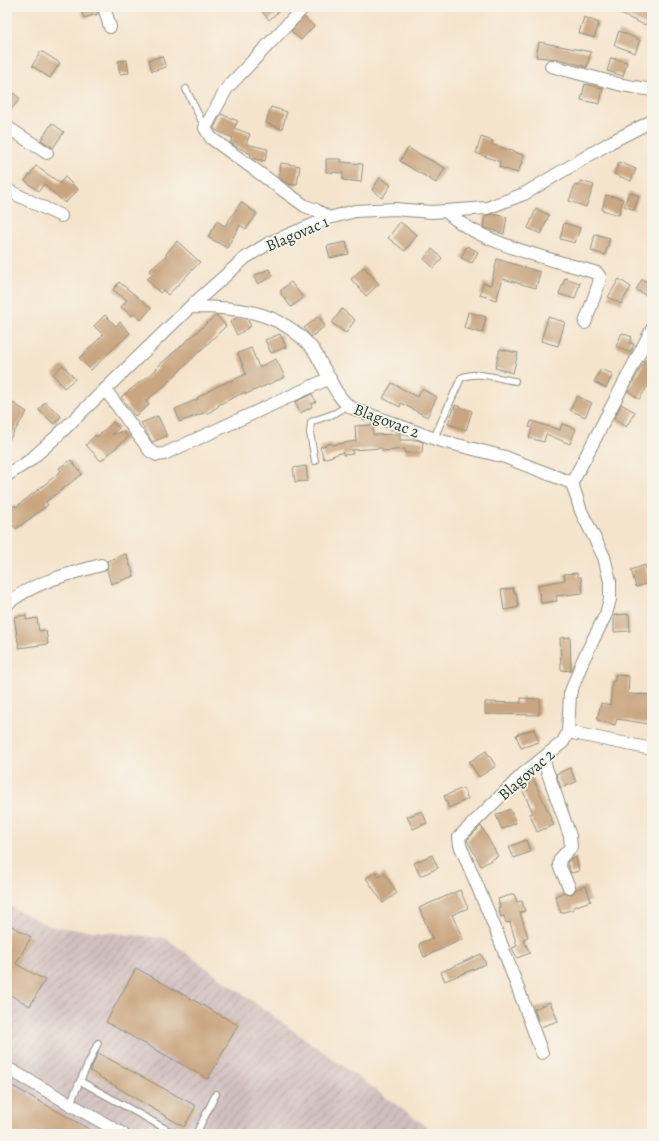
<svg xmlns="http://www.w3.org/2000/svg" width="659" height="1141" font-family="Alegreya,serif">
<style>
.industrial{fill:url(#industrial-furrows)}
.building{fill:#c9a680}
.lines{fill:none;stroke-linecap:round;stroke-linejoin:round}
.lane-casing{stroke:#8a9080;stroke-width:8}
.street-casing{stroke:#8a9080;stroke-width:14}
.lane{stroke:#fff;stroke-width:6}
.street{stroke:#fff;stroke-width:12}
.labels{text-anchor:middle;stroke-width:3.5;stroke-linejoin:round;paint-order:stroke}
.street-label{font-size:16px;fill:#1f3d34;stroke:#f7f3e8}
</style>
<defs>
<pattern id="industrial-furrows" width="10" height="10" patternUnits="userSpaceOnUse"><rect width="10" height="10" fill="#d1bfbf"/><path d="M-1 1l2-2M0 10L10 0M9 11l2-2" fill="none" stroke="#a99c9c"/></pattern>
</defs>
<rect width="100%" height="100%" fill="#f7f3e8"/>
<filter id="ink" filterUnits="userSpaceOnUse"><feTurbulence type="fractalNoise" baseFrequency=".025" numOctaves="2"/><feDisplacementMap in="SourceGraphic" scale="8" xChannelSelector="R" yChannelSelector="G"/><feConvolveMatrix kernelMatrix="1 2 1 2 8 2 1 2 1" color-interpolation-filters="sRGB"/></filter>
<filter id="wash" filterUnits="userSpaceOnUse"><feTurbulence type="fractalNoise" baseFrequency=".012" numOctaves="4" result="noise"/><feDisplacementMap in="SourceGraphic" scale="16" xChannelSelector="R" yChannelSelector="G"/><feGaussianBlur stdDeviation="0.9" result="paint"/><feColorMatrix in="noise" values="0 0 0 0 0 0 0 0 0 0 0 0 0 0 0 0 0 1.4 0 .05"/><feComposite in="paint" operator="in"/></filter>
<g filter="url(#wash)">
<rect width="100%" height="100%" fill="#f5e4cc"/>
<!-- industrial -->
<path class="industrial" d="M7,905L52,927L165,938L437,1134H7Z"/>
<g id="blocks">
<!-- building -->
<path class="building" d="M80,7H97L98,14L84,18Z
M258,7H284L269,20Z
M605,7H641L652,13L645,25Z
M304,17L314,26L301,40L291,31Z
M584,17L599,23L594,38L579,33Z
M619,31L640,40L635,53L614,45Z
M539,42L591,52L587,67L558,59L536,57Z
M41,51L60,63L50,78L32,66Z
M162,56L166,67L152,71L149,60Z
M611,58L627,62L623,76L607,71Z
M127,60L129,73L120,74L118,61Z
M585,84L603,88L600,104L581,100Z
M7,87L20,99L7,114Z
M271,107L287,112L282,129L266,123Z
M221,114L238,121L234,128L250,134L246,144L268,149L265,161L252,158L250,157L251,154L230,143L233,138L215,130L214,128Z
M52,123L64,132L53,148L41,140Z
M481,137L493,141L491,144L524,155L518,173L499,167L500,162L476,153Z
M408,148L445,168L436,183L400,161Z
M326,159H341V162L363,164L361,182L343,180V173L326,172Z
M619,162L636,169L631,181L614,174Z
M281,163L300,166L297,185L287,184L279,178Z
M36,166L60,183L65,177L78,190L65,203L44,184L39,191L25,181Z
M380,178L391,185L382,198L372,190Z
M581,181L594,185L586,207L569,201L575,185L579,186Z
M629,192L639,196L634,210L624,206Z
M606,195L623,199L619,215L602,210Z
M241,202L257,214L246,229L240,225L227,248L208,237L217,221L225,226Z
M536,209L549,215L541,234L528,228Z
M492,214L507,217L504,234L483,227L485,216Z
M400,222L417,235L405,251L388,238Z
M564,223L580,228L575,243L560,239Z
M595,234L610,238L605,255L591,251Z
M177,241L200,262L168,295L163,290L160,293L147,279L153,274L149,271L167,255L166,254Z
M346,242L349,254L330,258L327,246Z
M467,246L478,252L472,263L461,258Z
M432,249L442,258L434,268L424,259Z
M497,259L540,272L536,288L503,279L496,300L480,295L483,283L491,285Z
M364,267L379,284L366,296L351,279Z
M269,269L273,276L258,284L254,276Z
M565,278L580,283L575,299L559,294Z
M619,279L631,287L621,304L608,297Z
M642,279L652,284V298L636,290Z
M119,282L151,308L141,320L134,314L132,316L121,307L127,300L113,290Z
M291,282L303,298L291,307L281,294V290Z
M342,309L355,320L346,333L332,323Z
M468,312L486,317L482,333L464,328Z
M105,315L116,326L120,322L130,333L91,370L79,358L103,335L94,326Z
M216,315L226,326L165,385L146,401L149,405L135,416L121,397L157,369L156,368Z
M319,316L325,326L311,337L304,328Z
M238,317L247,319L251,326L237,335L230,322Z
M548,317L565,322L558,346L541,341Z
M622,333L632,337L629,343L634,344L630,353L616,346Z
M280,334L286,347L271,353L265,340Z
M251,348L259,367L276,359L285,377L246,394L245,392L218,405L219,406L207,414L206,412L180,422L175,409L198,399L197,398L214,388L231,380V381L246,374L238,353Z
M500,349L518,353L513,373L495,368Z
M646,359L652,362V380L639,399L628,391Z
M63,365L75,379L64,388L53,374Z
M601,369L613,374L606,388L594,382Z
M392,383L417,397L422,389L437,397L427,417L401,403L400,407L383,398Z
M312,394L316,402L311,404L312,407L300,413L295,402Z
M577,396L592,403L585,417L570,410Z
M45,402L61,416L54,424L39,410Z
M13,403L27,412L7,443V412Z
M621,404L635,412L626,427L614,419Z
M455,405L472,411L466,430L448,424Z
M158,416L167,436L152,442L141,423Z
M531,421L560,430L562,424L576,429L570,444L546,434L544,442L529,438L532,428L529,427Z
M113,422L119,428L112,434L113,435L122,431L128,437L101,461L86,445L95,435L97,437Z
M373,425V435L400,434V440H417L423,442L422,453H405V449L382,451V448L352,450L353,454L343,455V452L324,459L320,447L331,443L332,445L356,441L355,426Z
M71,460L82,474L46,502L48,505L16,529L7,518V511L15,505L16,507L39,489L61,471L59,468Z
M306,466L308,481L295,482L293,468Z
M126,554L134,576L111,584L107,570L108,566L107,561Z
M645,565L650,583L636,587L631,570Z
M577,573L578,577H581L583,593L556,596L557,601L541,603L538,585L565,580L564,574Z
M513,588L514,593H516L519,607L504,610L501,590Z
M629,614L630,631L614,632V615Z
M26,615V620L37,618L39,631L46,630L48,644L19,648L14,617Z
M570,637L571,671L561,670L560,638Z
M615,675L629,676L628,694L652,695L649,724L617,719L615,725L597,720L601,703L610,705L612,681H615Z
M521,698L540,699L539,715L485,714V702L521,703Z
M534,729L539,742L521,748L516,735Z
M486,751L496,766L479,777L469,762Z
M570,768L576,782L561,788L556,774Z
M533,778L554,825L537,832L530,814L533,813L521,787Z
M463,788L468,799L449,808L444,796Z
M510,809L516,823L502,829L496,815Z
M422,811L427,823L413,829L407,817Z
M481,826L498,856L481,866L467,840Z
M526,840L530,852L514,858L509,847Z
M432,855L438,868L420,876L414,863Z
M576,857L579,871L571,873L567,862L571,859Z
M376,872L379,877L384,873L397,893L383,903L366,878Z
M586,886L591,901L573,907L574,909L561,913L555,896L564,892L572,894L576,889Z
M460,890L468,908L452,915L463,939L424,957L419,944L432,938L419,908Z
M514,894L517,902L522,901L525,911L520,912L528,937L523,939L530,953L517,958L512,948L517,946L510,922L506,923L504,916L501,917L498,907H500L498,899Z
M12,926L31,937L16,964L45,980L30,1006L7,993V934Z
M481,954L486,964L445,981L441,972Z
M136,968L238,1025L208,1079L106,1022Z
M550,1002L558,1021L540,1027L534,1009Z
M98,1053L196,1106L184,1127L90,1071Z
M7,1083L98,1134H7Z"/>
</g>
</g>
<g filter="url(#ink)">
<use href="#blocks" fill-opacity="0" stroke="#8a9080" stroke-width="1"/>
<g class="lines">
<defs>
<path id="lane" d="M186,89L205,128
M434,438L461,378C476,370 499,379 515,381
M315,461L310,433L311,422C321,417 340,415 346,404
M80,1081L98,1043
M70,1104L80,1081L175,1134
M196,1134L216,1094"/>
<path id="street" d="M104,7L110,27
M304,7L227,88L205,128L211,138L305,206L316,210L329,218
M551,66L622,85L652,90
M7,127L47,153
M7,190L61,216
M446,211C479,244 552,259 597,273L600,277L599,283L585,323
M190,307C235,307 279,310 311,347C316,352 319,360 322,365C331,380 337,399 352,408L438,440L505,457L572,483L581,511L604,557L610,581V599L606,614L583,660L570,694L568,732L563,742L523,774L459,837L460,845L498,935L542,1053
M105,389L150,451L157,455L164,454L330,378
M7,475L29,461L56,437L190,307L245,258L269,243L329,218L355,211L394,209L432,212L487,208L524,194L611,142L652,121
M572,483L652,329
M7,604C33,582 69,574 101,565
M568,732L652,749
M543,759L570,836L571,847L560,859L559,865L569,887
M7,1068L123,1134"/>
</defs>
<!-- lane casing -->
<use href="#lane" class="lane-casing"/>
<!-- street casing -->
<use href="#street" class="street-casing"/>
<!-- lane -->
<use href="#lane" class="lane"/>
<!-- street -->
<use href="#street" class="street"/>
</g>
</g>
<g class="labels">
<!-- street labels -->
<g class="street-label">
<text transform="translate(297 233) rotate(-23)" y="6">Blagovac 1</text>
<text transform="translate(387 420) rotate(21)" y="6">Blagovac 2</text>
<text transform="translate(526 774) rotate(-41)" y="6">Blagovac 2</text>
</g>
</g>
<!-- margin -->
<rect width="659" height="1141" fill="none" stroke="#f7f3e8" stroke-width="24"/>
</svg>
